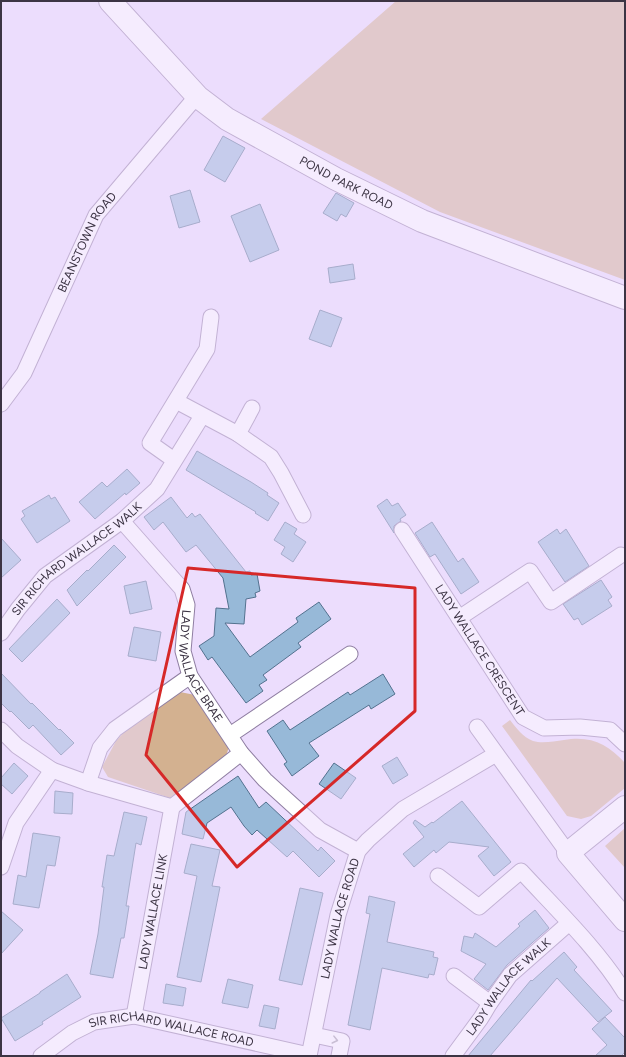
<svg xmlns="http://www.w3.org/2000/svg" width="626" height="1057" font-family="Figtree,sans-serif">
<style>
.green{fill:#d3b190}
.building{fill:#97b9d8;stroke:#53728f}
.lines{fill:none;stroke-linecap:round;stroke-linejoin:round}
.minor-casing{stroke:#8f7ea2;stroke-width:17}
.secondary-casing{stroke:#8f7ea2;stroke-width:24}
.minor{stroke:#fff;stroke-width:15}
.secondary{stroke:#fff;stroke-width:22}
.oneway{stroke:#9e9aa2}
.marked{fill:none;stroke:#d62828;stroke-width:3;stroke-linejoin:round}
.labels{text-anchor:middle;stroke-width:3.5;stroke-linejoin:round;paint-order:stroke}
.street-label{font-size:12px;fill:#3c3444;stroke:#f5eefe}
</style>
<rect width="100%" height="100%" fill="#ecddfd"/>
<!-- green -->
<path class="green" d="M396,1H625V280L440,212L261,119Z
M180,692L195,695L230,743L225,760L170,798L108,777L102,767L116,741L127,729Z
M510,720C516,728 523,737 533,741C543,744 554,741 564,740C590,735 608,744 625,763V788L591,816L581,819L567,816L502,726Z
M625,828V868L605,846Z"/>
<!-- building -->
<path class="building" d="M223,136L245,148L225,182L204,170Z
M190,190L200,222L179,228L170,196Z
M336,193L354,203L346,217L341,214L337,221L323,213Z
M260,204L279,250L250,262L231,216Z
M353,264L355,279L330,283L328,268Z
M320,310L342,318L331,347L309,339Z
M197,451L251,482L268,493L267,495L279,503L268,521L255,513L256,512L186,470Z
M127,469L140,483L126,495L125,493L95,519L79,502L102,482L107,487Z
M49,495L51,499L55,497L70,521L37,543L21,519L25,516L22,511Z
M171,497L187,518L192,513L195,517L200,514L246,572L250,571L251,575L257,574L260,591L255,593L256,597L246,599L244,624L225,623L250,657L298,622L296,618L319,602L331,619L298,643L301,647L263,675L267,680L259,685L263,691L246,703L212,657L208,660L199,646L214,636L216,608L229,609L223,578L196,545L186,552L163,522L154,530L144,517Z
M387,499L392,506L398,503L406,515L400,519L401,521L394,526V533L377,506Z
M285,522L297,529L294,534L306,542L293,562L281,554L285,547L274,540Z
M432,522L458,562L463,558L479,582L461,594L435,554L430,557L415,533Z
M557,529L560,534L566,529L589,566L565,582L538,542Z
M1,538L21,560L1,578Z
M114,545L126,557L77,606L67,590L87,570L88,571Z
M601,580L612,597L608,600L612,606L582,625L578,618L574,620L563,604Z
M146,581L152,609L130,614L124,586Z
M57,599L70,613L22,662L9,649Z
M134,627L161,632L156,661L128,656Z
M1,673L31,704L32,703L59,730L60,729L74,743L61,755L33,725L29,729L11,711L10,712L1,703Z
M383,674L395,694L371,709L369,705L309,743L319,756L292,776L284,764L287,762L267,731L283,720L290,730L348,692L350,695Z
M397,757L408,775L393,784L382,766Z
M14,763L28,776L12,794L1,784V778Z
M334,763L356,778L341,799L319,784Z
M238,776L259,808L266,802L318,851L321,847L335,861L319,877L293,851L287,857L257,830L252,835L244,826L231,807L207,823L203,839L182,834L186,812Z
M55,791L73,793L72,814L54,813Z
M462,801L511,862L494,876L478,856L489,847L449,842L436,853L434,850L414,867L403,854L424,837L413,823L415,820L425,827L432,822L433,823Z
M124,812L147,817L141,845L136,843L126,906H129L124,938H121L113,978L90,974L98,934L104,887H102L107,855L114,856Z
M33,833L60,837L55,866L47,865L39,908L13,904L18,875L26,877Z
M191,844L220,850L212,886L220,887L201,982L177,977L197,876L184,873Z
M300,888L323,893L302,985L279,980Z
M369,896L395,902L387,942L434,952L433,957L438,958L434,975L429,974L428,978L382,968L370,1030L348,1025L370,914L366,913Z
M535,910L549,928L507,965L488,990L474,979L486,964L461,951L464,936L473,938L475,933L496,947L520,926L518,924Z
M1,911L23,930L1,954Z
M564,952L577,967L574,970L612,1011L598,1022L557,978L490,1056H468L531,980L532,981Z
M67,974L81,997L42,1022L43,1024L15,1041L1,1018L40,993V992Z
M228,979L253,985L248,1008L222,1003Z
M166,984L186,988L183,1006L163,1003Z
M264,1005L279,1008L275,1029L259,1026Z
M605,1017L625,1038V1052L621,1056H595L607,1045L592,1029Z"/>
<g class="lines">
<defs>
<g id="minor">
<path d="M176,401L238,434L271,457L281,473L303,515"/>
<path id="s1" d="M1,404L24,373L96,215L190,104L198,97"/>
<path d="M238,434L252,408"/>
<path d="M174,460L150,443L207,349L211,317"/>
<path id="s2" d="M122,521L182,589L187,605L183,651L190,676L241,753L265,780L320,830L358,851"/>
<path id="s3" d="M402,530L523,717L544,728L580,727L610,730L625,744"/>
<path d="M459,618L530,571L551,602L621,555"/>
<path id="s4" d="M1,633L18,609L45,576L122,521L157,489L202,416"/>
<path d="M477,727L568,853"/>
<path d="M1,730L17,746L52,770L88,783L172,807"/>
<path d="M230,735L350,654"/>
<path d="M88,783L100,748L115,729L190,676"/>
<path d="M172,807L241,753"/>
<path d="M1,867L16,823L52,770"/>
<path d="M438,876L479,907L521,871C557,910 597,948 625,993"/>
<path d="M454,976L490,1003"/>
<path id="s5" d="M134,1016L172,807"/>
<path d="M314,1035L342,1041L339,1056"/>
<path id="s6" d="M41,1056L72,1033L94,1022L134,1016L309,1055"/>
<path id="s7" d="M309,1056L338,915L358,851L368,840L403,809L496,754"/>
<path id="s8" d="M453,1056L481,1018L490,1003L510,975L569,923"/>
</g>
<g id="secondary">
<path id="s9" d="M110,1L198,97L227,119L336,179L422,221L625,298"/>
<path d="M625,807L568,853L625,920"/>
</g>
</defs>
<!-- minor casing -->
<use href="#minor" class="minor-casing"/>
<!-- secondary casing -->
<use href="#secondary" class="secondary-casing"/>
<!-- minor -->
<use href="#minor" class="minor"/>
<!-- secondary -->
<use href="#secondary" class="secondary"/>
</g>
<!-- one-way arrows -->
<defs><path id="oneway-chevron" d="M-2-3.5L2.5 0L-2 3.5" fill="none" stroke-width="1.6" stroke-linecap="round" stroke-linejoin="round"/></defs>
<use class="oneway" href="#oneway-chevron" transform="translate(335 1040) rotate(14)"/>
<!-- marked area -->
<path d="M0 0H626V1057H0ZM188,568L415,588V711L237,867L146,755Z" fill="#ecddfd" fill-opacity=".55" fill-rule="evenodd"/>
<path class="marked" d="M188,568L415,588V711L237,867L146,755Z"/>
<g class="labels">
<!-- street labels -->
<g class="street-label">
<text dy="4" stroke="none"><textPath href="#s9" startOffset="302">POND PARK ROAD</textPath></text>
<text dy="4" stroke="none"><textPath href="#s1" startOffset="184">BEANSTOWN ROAD</textPath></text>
<text dy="4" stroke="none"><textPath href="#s4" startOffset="107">SIR RICHARD WALLACE WALK</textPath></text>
<text dy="4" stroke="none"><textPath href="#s3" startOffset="143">LADY WALLACE CRESCENT</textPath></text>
<text dy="4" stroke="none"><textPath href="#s2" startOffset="173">LADY WALLACE BRAE</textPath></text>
<text dy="4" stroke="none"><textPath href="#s5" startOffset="106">LADY WALLACE LINK</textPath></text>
<text dy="4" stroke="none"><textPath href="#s7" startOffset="141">LADY WALLACE ROAD</textPath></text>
<text dy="4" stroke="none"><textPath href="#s8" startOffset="89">LADY WALLACE WALK</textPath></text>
<text dy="4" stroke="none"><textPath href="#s6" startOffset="142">SIR RICHARD WALLACE ROAD</textPath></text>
</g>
</g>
<!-- border -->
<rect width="626" height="1057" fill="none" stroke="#3c3444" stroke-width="4"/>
</svg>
